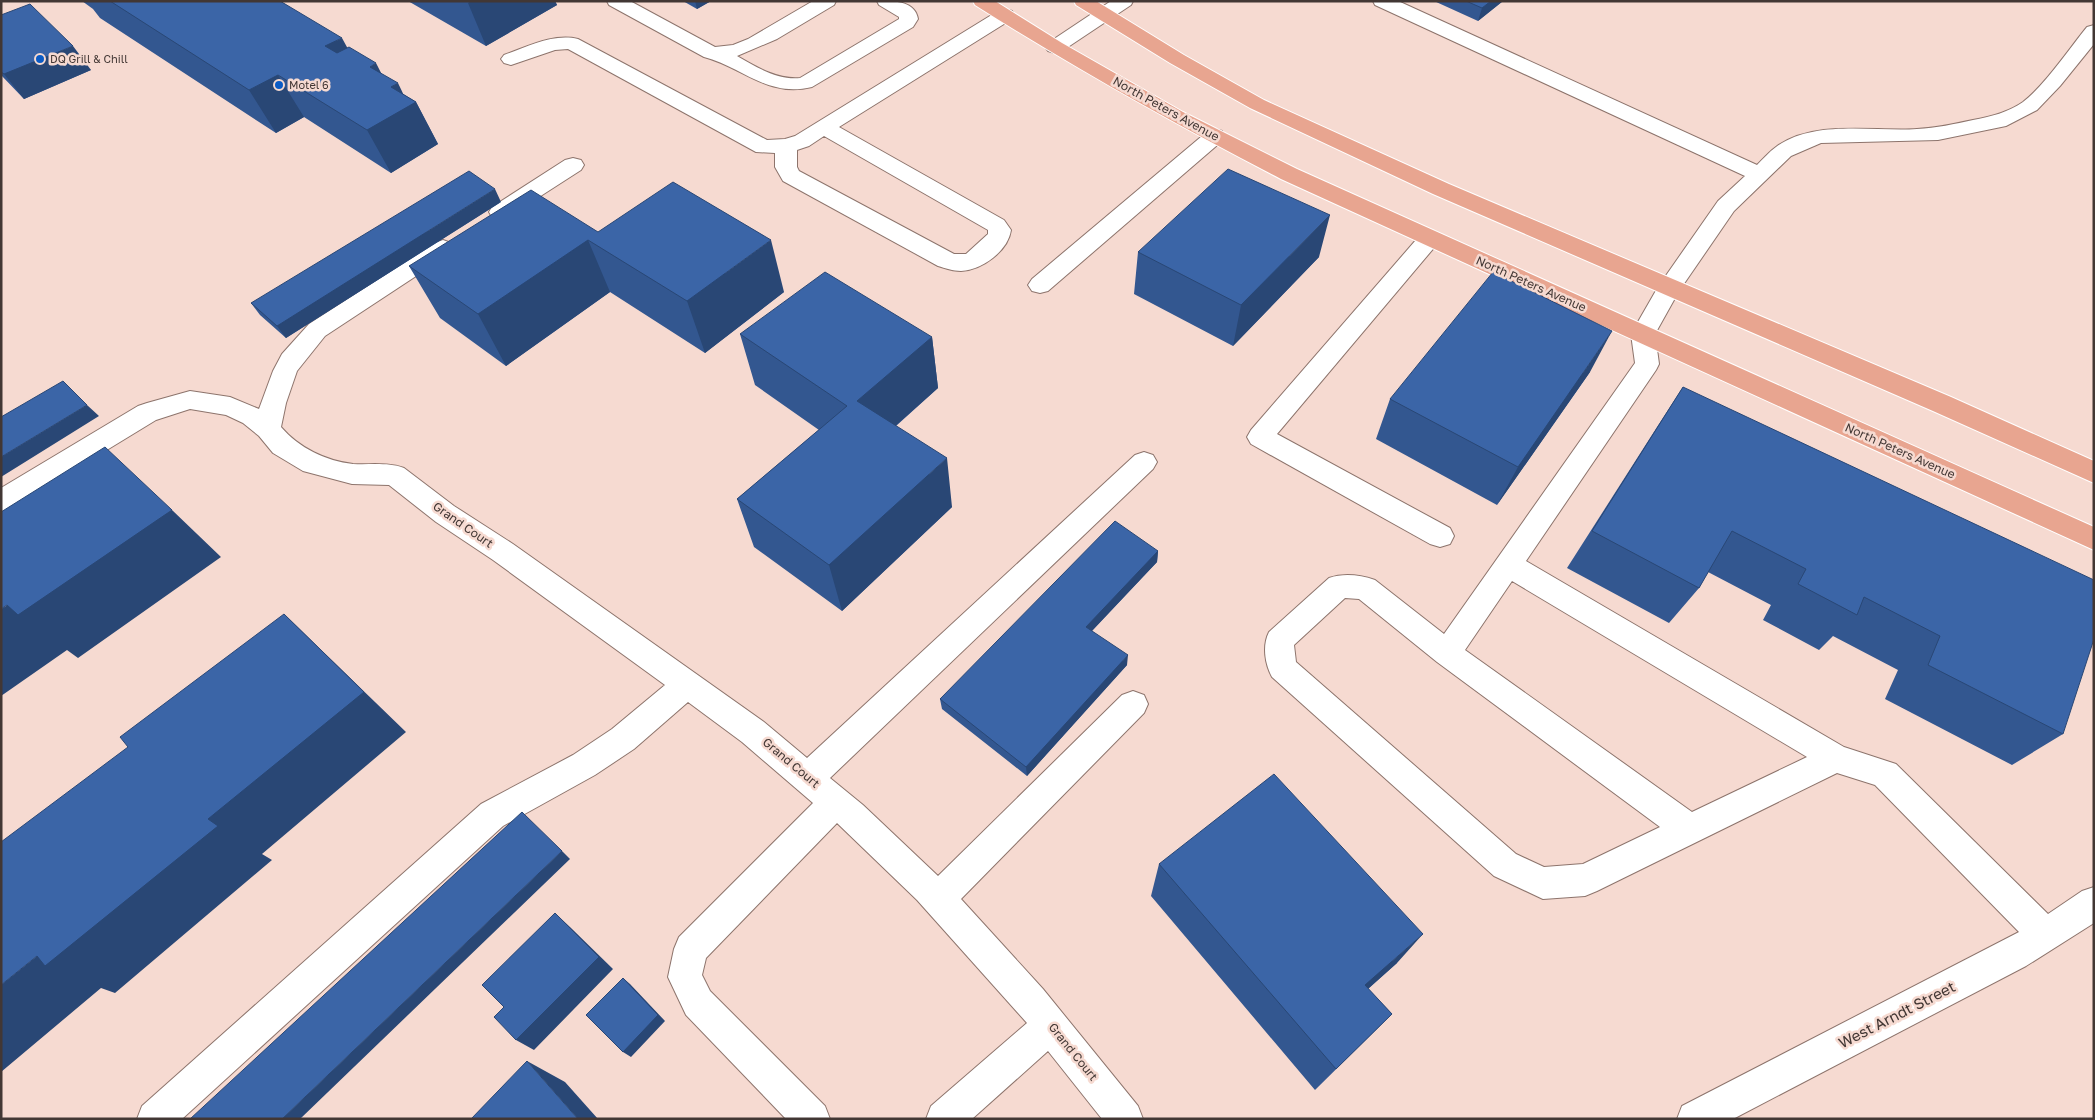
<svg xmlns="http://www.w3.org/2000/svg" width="2095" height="1120" font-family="'Golos Text',sans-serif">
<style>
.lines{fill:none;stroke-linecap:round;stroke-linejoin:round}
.minor-casing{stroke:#8d746c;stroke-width:2}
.major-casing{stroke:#fff;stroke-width:2}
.minor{fill:#fff;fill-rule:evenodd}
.major{fill:#e8a590;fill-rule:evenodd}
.wall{fill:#335790}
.shaded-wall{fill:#294775}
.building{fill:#3b65a7;stroke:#294775}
.poi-dot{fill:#0b5bc5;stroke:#f6dad1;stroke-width:2}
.labels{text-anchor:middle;stroke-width:5;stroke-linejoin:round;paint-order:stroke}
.far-poi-label{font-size:11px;fill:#423734;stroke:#f6dad1;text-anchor:start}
.street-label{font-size:12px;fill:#423734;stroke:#f6dad1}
.near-street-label{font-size:15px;fill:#423734;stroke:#f6dad1}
</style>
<rect width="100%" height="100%" fill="#f6dad1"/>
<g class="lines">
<defs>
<path id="minor" d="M607,1H630L715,47L733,45L748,39L813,1H836L834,5L777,39L737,56C756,67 777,80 800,78L899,19V17L879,5L877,1C892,1 915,0 918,19L913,27L812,87C767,98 743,67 704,57L609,5Z
M1111,1H1133L1131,5L1062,51L1055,53L1048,51L1045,47L1048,43Z
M1373,1H1398L1757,165C1763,159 1769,152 1776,147C1814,119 1874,132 1917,129C1936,128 1955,124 1973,120C1990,117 2009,112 2023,102C2045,85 2069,49 2087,27L2094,25V44L2060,86L2037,110L2006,126L1938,140L1821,143L1791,156L1734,211L1679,291L1655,334L1659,364L1656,370L1526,561L1844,747L1896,764L2048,914L2082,891L2094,887V923L2026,966L1733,1119H1677L1682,1106L2019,932L1875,785L1837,773L1597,891L1585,896L1543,899L1494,876L1272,677C1265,664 1262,646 1269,632L1329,578C1344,573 1360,575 1375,580L1444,634L1635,363L1631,334L1658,287L1718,201L1745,176L1375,5ZM1512,581L1807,757L1692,812L1465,650ZM1345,598L1359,599L1437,662L1660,827L1583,864L1544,867L1516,854L1296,662L1294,645Z
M1005,9L1012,11L1014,15L1012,19L839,127L1004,220L1011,230C1008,251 982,270 961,271C953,271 945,268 938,266L783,181L775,167V153L756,152L568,49L555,50L511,65L504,63L501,59L504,55C527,47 553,33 578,39L767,140L785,139L795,136L998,11ZM824,136L988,230V234L966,254H954L799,171L797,167V150L809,146Z
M1215,129L1222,131L1225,136L1222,141L1048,291L1040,293L1032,291L1028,285L1032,279L1208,131Z
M573,158L581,160L584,165L581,170L508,217L500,219L492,217L489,212L492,207L565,160Z
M1430,230L1438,233L1441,238L1438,243L1277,434L1450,528L1454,536L1450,544L1440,547L1430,544L1251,444L1247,437L1251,430L1422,233Z
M443,240L451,243L454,248L451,253L325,336L297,371L286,403L281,427C299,448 326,461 353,464C370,465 388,462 404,468L454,506L513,544L764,722L807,758L1135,455L1144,452L1153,455L1157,462L1153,469L830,778L863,805L938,876L1122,695L1133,691L1144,695L1148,704L1144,713L961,899L1043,989L1138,1106L1143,1119H1102L1048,1051L972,1119H926L931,1106L1027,1023L917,900L837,823L706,958L702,975L710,991L825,1106L830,1119H786L686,1015L668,977L674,949L679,937L813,803L742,742L688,702L634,749L595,775L503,826L182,1119H137L142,1106L481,804L573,755L612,729L665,685L493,560L436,522L389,485L352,484L303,471L273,453L259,436L243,423L226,415L190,409L156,420L10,509L1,512V488L138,406L147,403L190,391L230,397L259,409L273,371L282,354L309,324L435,243Z"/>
<path id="major" d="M973,1H995L1062,43L1183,112L1297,169L2094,527V550L1281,179C1177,125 1075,68 975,5Z
M1074,1H1096L1184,55L1264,100L1449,184L1951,397L2094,461V483L1933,411L1433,194L1250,108L1170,63L1076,5Z"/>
</defs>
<!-- minor casing -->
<use href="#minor" class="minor-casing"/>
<!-- major casing -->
<use href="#major" class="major-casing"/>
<!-- minor -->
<use href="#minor" class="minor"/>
<!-- major -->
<use href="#major" class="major"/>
</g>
<!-- wall -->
<path class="wall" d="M82,1H280L347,48L382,74L403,94L416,102L438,144L391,173L304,117L276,133L100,18L93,9Z
M408,1H555L557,5L486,46Z
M683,1H711L697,9Z
M1434,1H1503L1478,21Z
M1,15L91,70L24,99L1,75Z
M501,202L286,338L260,315L251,303Z
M598,232L784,292L705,353L610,292L506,366L440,318L409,266Z
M1138,252L1319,257L1233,346L1134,294Z
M740,334L932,337L938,388L896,426L952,507L842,611L754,547L737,499L819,430L755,385Z
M1590,372L1497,505L1376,439L1390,399Z
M1683,387L2063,734L2012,765L1885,699L1898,670L1833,636L1819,650L1763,620L1771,605L1708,572L1699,588L1669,623L1567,568L1657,427Z
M1158,551L1157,562L1092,631L1127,665L1027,776L942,709L940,699Z
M1159,864L1397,963L1368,989L1392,1014L1315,1090L1151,896Z"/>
<!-- shaded-wall -->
<path class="shaded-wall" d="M471,1H555L557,5L486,46L468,3Z
M695,1H711L697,9Z
M1491,1H1503L1478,21L1482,8Z
M342,38L365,80L325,46Z
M73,46L91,70L24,99L4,74Z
M376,63L398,106L370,67Z
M278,75L304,117L276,133L249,90Z
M398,83L409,106L416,102L438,144L391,173L367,130L391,87Z
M495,189L501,202L286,338L277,326Z
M1330,215L1319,257L1233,346L1241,305Z
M588,240L610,292L506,366L478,314Z
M771,240L784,292L705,353L687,301Z
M1612,331L1590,372L1497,505L1518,467Z
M932,337L938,388L867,451L857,401Z
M87,405L99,416L1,477V457Z
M947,458L952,507L842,611L829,565Z
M172,510L221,557L78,658L67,650L1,696V609Z
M1158,551L1157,562L1086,637V627Z
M284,614L406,732L262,854L272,860L115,993L101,988L1,1072V985L208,819Z
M1128,655L1127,665L1027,776L1026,767Z
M562,851L570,859L300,1119H282Z
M555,913L570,927L613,969L534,1050L516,1040Z
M1423,934L1397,963L1343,1011L1365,985Z
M623,978L630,984L665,1021L631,1057L623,1052Z
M527,1061L565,1082L598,1119H578Z"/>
<!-- building -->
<path class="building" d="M110,1H280L342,38L325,46L337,53L349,47L376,63L370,67L398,83L391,87L416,102L367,130L278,75L249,90Z
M1466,1H1491L1482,8Z
M30,4L73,46L4,74L1,72V15Z
M1228,169L1330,215L1241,305L1138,252Z
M469,171L495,189L277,326L251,303Z
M673,182L771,240L687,301L588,240L478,314L409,266L531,190L598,232Z
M825,272L932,337L857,401L947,458L829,565L737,499L847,406L740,334Z
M1493,272L1612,331L1518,467L1390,399Z
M63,381L87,405L1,457V417Z
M1683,387L2094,580V639L2063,734L1928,665L1940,636L1864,597L1857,615L1798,584L1806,569L1732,531L1699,588L1592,531Z
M105,447L172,510L18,615L7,605L1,609V512Z
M1115,521L1158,551L1086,627L1128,655L1026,767L940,699Z
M284,614L364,692L208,819L218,826L45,966L37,956L1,985V842L128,747L120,737Z
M1274,774L1423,934L1365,985L1392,1014L1336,1069L1159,864Z
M522,812L562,851L282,1119H190Z
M555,913L599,957L516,1040L494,1017L504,1007L482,985Z
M623,978L658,1015L623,1052L586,1015Z
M527,1061L578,1119H471Z"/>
<!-- markers -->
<g class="poi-dot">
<circle cx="40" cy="59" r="5"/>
<circle cx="279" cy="85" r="5"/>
</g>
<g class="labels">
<!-- far-poi labels -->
<g class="far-poi-label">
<text x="50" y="63">DQ Grill &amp; Chill</text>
<text x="289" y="89">Motel 6</text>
</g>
<!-- street labels -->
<g class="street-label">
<text transform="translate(1166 109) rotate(29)" y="4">North Peters Avenue</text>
<text transform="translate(1531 284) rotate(24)" y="4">North Peters Avenue</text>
<text transform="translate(1900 451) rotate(24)" y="4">North Peters Avenue</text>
<text transform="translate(463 525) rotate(35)" y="4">Grand Court</text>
<text transform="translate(791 763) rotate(40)" y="4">Grand Court</text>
<text transform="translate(1073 1052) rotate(51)" y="4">Grand Court</text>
</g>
<!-- near-street labels -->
<g class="near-street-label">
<text transform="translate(1897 1015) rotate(-27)" y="5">West Arndt Street</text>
</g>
</g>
<!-- border -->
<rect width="2095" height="1120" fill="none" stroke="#423734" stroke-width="5"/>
</svg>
